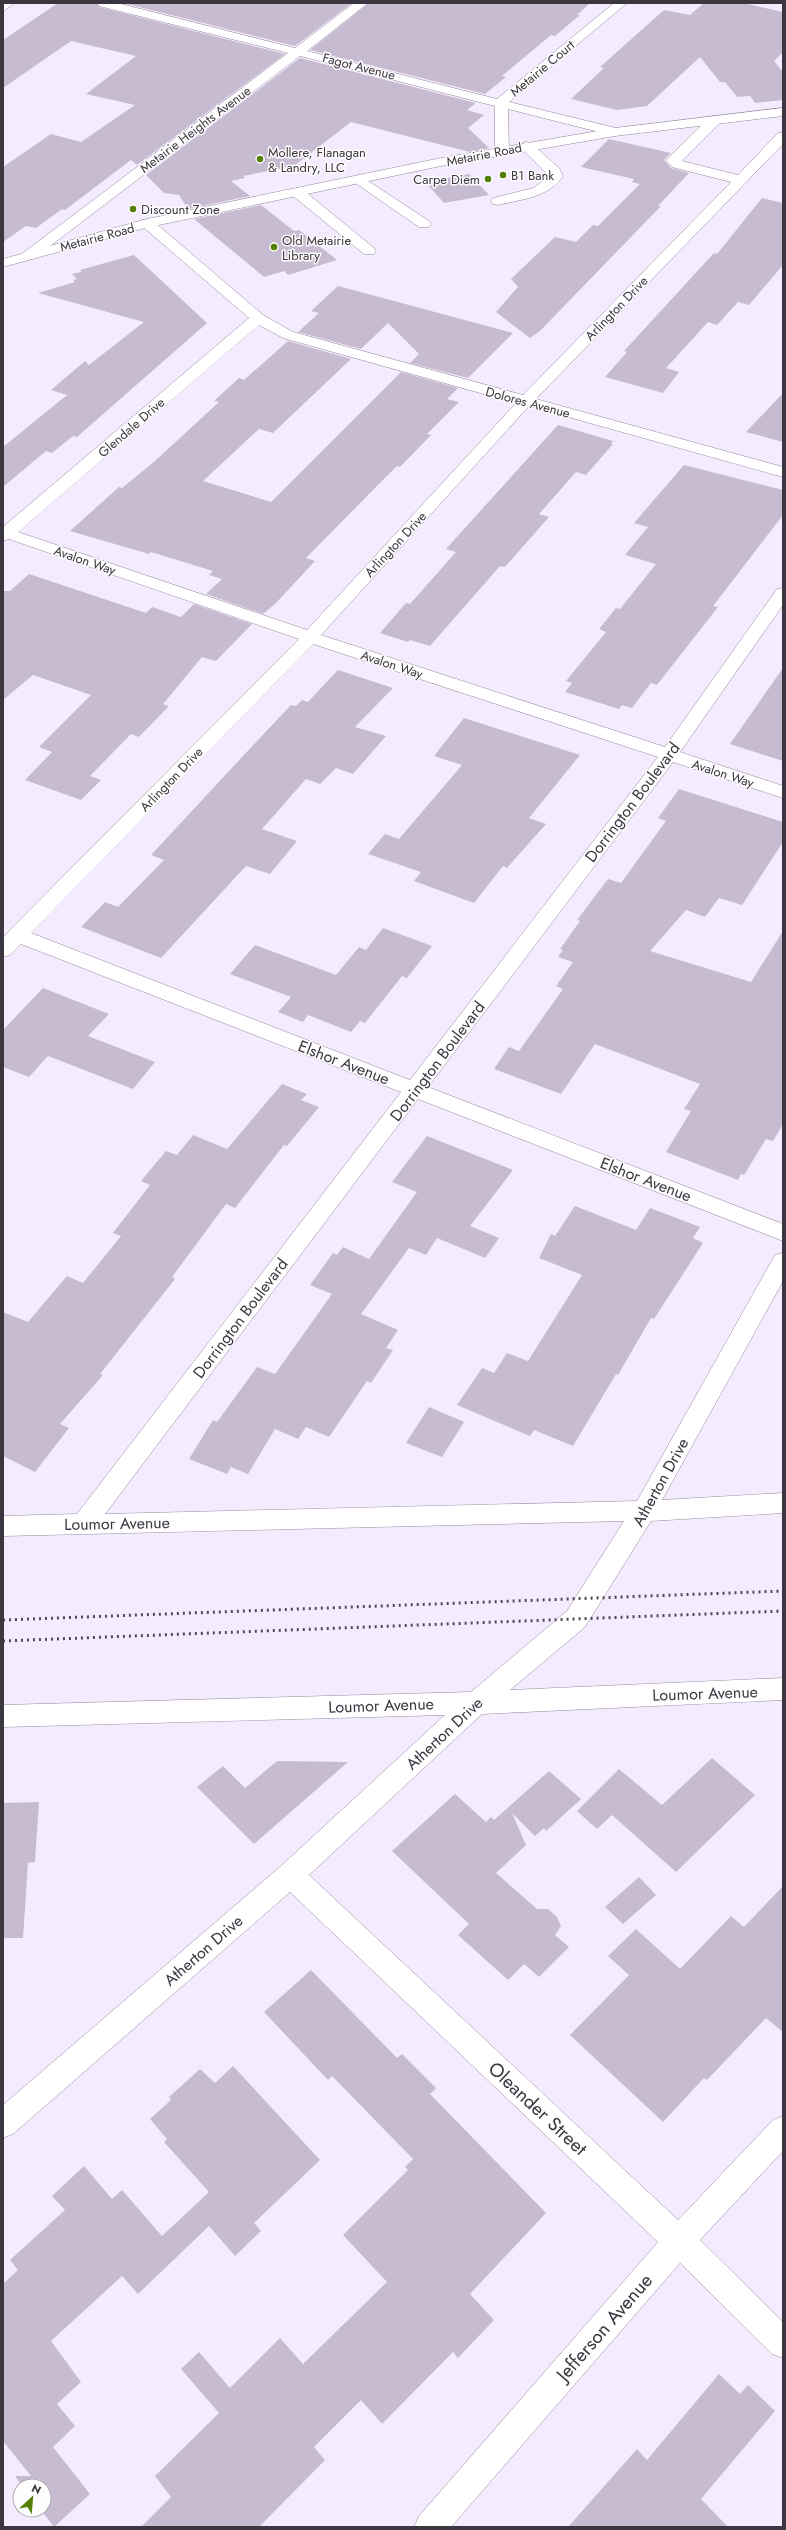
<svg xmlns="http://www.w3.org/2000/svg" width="786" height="2530" font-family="Jost,sans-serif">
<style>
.building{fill:#c7bbd1}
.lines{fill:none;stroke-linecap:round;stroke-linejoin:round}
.minor-casing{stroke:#92879c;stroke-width:1}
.major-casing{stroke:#92879c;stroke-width:1}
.minor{fill:#fff;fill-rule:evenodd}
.major{fill:#fff;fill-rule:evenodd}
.rail{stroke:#504a54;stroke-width:3;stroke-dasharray:2 4;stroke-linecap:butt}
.poi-dot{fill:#557f04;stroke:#fdfdfd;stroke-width:1.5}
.labels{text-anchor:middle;stroke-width:3;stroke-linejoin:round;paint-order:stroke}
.far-street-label{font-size:13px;fill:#3b363f;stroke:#fdfdfd}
.far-poi-label{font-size:13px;fill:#3b363f;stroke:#fdfdfd;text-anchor:start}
.street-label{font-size:16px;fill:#3b363f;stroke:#fdfdfd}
.near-street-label{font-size:19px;fill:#3b363f;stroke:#fdfdfd}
</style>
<rect width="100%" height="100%" fill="#f5ebfe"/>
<!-- building -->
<path class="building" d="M58,3H96L99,7L285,54L137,165L131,160L65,210L62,209L36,228L26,226L3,242V167L51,134L81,142L135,105L86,94L136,56L71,41L3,88V40Z
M123,3H352L295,46Z
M369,3H590L577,15H580L555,36L551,35L502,76L506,77L485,94L310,50Z
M704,3H743L783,12V52L774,61L783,72V100L755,103L750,96L737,97L725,82H720L700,57L647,106L617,110L571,99L604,68L600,67L664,10L690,15Z
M300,58L476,103L467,110L484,115L468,128L489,148L470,152L351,122L294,166L243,176L245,178L231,181L250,196L188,209L179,195L164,193L146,175Z
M609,139L671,153L664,160L671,168L689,173L658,206H661L540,331L530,338L496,312L518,287L511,279L555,237L576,242L593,225L598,226L640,184L632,182L634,179L581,167Z
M469,174L489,195L444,203L425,182Z
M762,198L783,203V265L749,305L738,302L717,325L708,322L666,368L679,372L663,393L605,377L627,352L624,351L714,253L717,254Z
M261,205L294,231L299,230L337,260L288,275L284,271L264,277L194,219Z
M134,255L207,323L77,437L73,436L52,453L46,451L3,487V447L67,395L51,390L85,361L89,365L144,322L38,293L75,282L73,280L77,279L72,274L82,272L80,270Z
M338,286L357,291L513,333L468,378L410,363L419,354L388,323L361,349L298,332L319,313L311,311Z
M288,341L351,359L273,433L259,429L203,481L271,502L401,372L458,388L447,399L459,402L427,434L431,435L400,467L397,466L373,490L306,558L315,561L276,603L263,614L206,594L222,579L209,575L213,571L151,552L149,554L70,531L119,487L122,488L155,461L219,402L214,401L239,378L244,380Z
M783,393V442L746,432Z
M558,425L613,441L611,444H613L586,475L576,472L539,514L549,517L505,567L500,566L430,646L410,640L408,642L380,633L406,603L410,604L456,552L446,549Z
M684,465L783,490V515L713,606L718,607L657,685L651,683L632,708L622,705L619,709L565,692L572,683L566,681L606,632L599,629L616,608L620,609L656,564L625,555L648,527L634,523Z
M29,574L146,613L152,607L181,617L194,604L252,624L216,661L202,657L163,704L169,706L139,737L131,734L90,776L101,780L81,800L25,780L52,752L39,747L91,695L33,675L3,700V591H10Z
M783,668V761L730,744Z
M338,670L393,688L355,727L386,736L353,774L336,768L320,784L306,779L262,829L297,841L270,874L246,866L161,958L81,927L105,902L118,907L164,860L151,855L243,756L291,705L296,706L302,700L308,702Z
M464,718L580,755L529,818L546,824L507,868L503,866L474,903L414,881L421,872L368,854L385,834L399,839L462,765L434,756Z
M679,789L783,822V842L742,905L719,898L705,917L686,910L650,951L751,982L783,931V1124L773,1141L766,1139L744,1175L741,1174L738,1180L666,1152L691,1111L684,1109L700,1084L595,1044L561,1094L494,1069L509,1047L519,1051L563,989L556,986L573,962L558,957L563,950L560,949L580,921L577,920L608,879L621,883L666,821L658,818Z
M383,928L432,946L407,978L402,976L365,1023L360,1021L351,1032L308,1015L303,1022L278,1012L291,997L230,974L255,945L336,975L359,947L366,950Z
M43,988L109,1014L88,1036L155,1062L133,1089L48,1056L29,1077L3,1067V1030Z
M282,1084L307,1094L301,1100L319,1107L287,1146L284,1145L235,1208L226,1204L172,1277L175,1279L100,1374L103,1375L60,1424L69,1428L35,1472L3,1456V1312L28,1322L67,1276L83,1283L121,1236L113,1233L150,1185L141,1181L166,1151L177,1155L193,1135L227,1149Z
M427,1136L513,1170L470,1226L499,1238L485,1258L437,1238L426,1255L409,1248L361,1314L398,1330L386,1348L393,1350L371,1383L367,1381L329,1437L306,1427L298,1439L275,1429L248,1474L231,1467L227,1474L189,1459L213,1420L217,1422L257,1367L275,1374L332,1294L310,1285L333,1253L337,1255L343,1247L369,1259L417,1192L392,1182Z
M575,1206L636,1230L650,1208L700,1227L693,1238L703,1243L654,1319L651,1318L618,1375L616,1374L573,1446L534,1430L530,1436L457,1405L482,1368L494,1373L507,1353L528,1361L582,1275L539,1258L551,1234L555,1236Z
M429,1407L464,1422L442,1457L406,1443Z
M712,1758L755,1795L676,1872L612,1815L597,1829L577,1811L619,1769L662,1805Z
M277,1761L348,1762L254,1844L197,1787L223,1766L245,1788Z
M549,1771L581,1799L546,1831L544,1828L535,1836L512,1813L526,1845L496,1873L537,1909H548L557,1917L561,1926L555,1935L569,1947L539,1977L524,1964L508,1980L458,1935L469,1924L392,1851L455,1794L486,1822L491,1817L494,1820Z
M39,1802L35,1862L28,1863L23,1938H3V1803Z
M639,1877L656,1895L623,1924L605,1907Z
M783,1886V2032L766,2018L707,2080L704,2078L663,2122L570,2035L629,1975L608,1956L636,1929L680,1969L731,1916L744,1927Z
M311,1970L397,2058L402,2054L436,2088L430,2094L546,2213L470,2294L494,2320L458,2358L453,2352L382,2424L361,2400L314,2447L325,2460L259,2527H141L171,2497L155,2476L219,2413L181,2369L199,2352L230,2388L280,2338L303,2364L387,2282L343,2235L408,2170L405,2167L413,2159L332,2076L328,2080L264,2012Z
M233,2066L320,2160L254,2223L261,2231L235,2256L209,2226L138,2294L122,2276L51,2341L81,2382L57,2404L75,2426L53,2447L90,2494L54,2527L41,2510H44V2486H22L15,2476H31L3,2441V2284L18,2270L10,2260L65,2210L52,2196L84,2166L112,2199L122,2190L162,2236L209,2192L164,2142L167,2139L150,2119L171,2100L169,2097L200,2069L215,2083Z
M719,2374L740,2394L748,2385L775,2411L701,2499L728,2527H568L637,2449L647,2460Z"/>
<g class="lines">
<defs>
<path id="minor" d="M3,3H15L3,11Z
M97,3H117L295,48L354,3H368L307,51L497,99L614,3H627L509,102L620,129L622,132L615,136L508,109L509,151L502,155L495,151V106L300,56L33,259H23L21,256L23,253L288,53L99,6Z
M715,116L721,120L720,123L682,161L738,175L778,133L783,132V144L536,399L783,467V477L529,406L321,635L665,747L777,589L783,588V605L680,752L783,786V798L673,762L428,1087L783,1224V1241L418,1099L105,1514L637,1501L775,1255L783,1253V1281L662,1500L783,1493V1513L651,1521L585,1627L510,1690L783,1678V1700L482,1714L309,1875L678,2220L773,2120L783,2116V2151L700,2240L783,2322V2358L772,2354L680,2263L451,2527H414L419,2516L658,2242L290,1892L13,2134L3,2138V2105L281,1866L445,1715L3,1727V1705L471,1692L567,1611L624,1521L3,1536V1516L77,1514L401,1092L21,944L10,955L3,957V938L10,930L299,639L9,539L3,541V527L249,318L142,226L140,223L142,220H152L263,315L293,332L523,395L731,182L672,167L666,160L710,117ZM259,325L283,338L516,403L307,630L18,532ZM313,644L658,757L410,1080L31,933Z
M526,142L531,143L559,168L563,176C548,198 522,199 498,205L493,204L491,201L493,198L534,188L549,176L519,146Z
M359,175L429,221L431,224L429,227H419L354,182L352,179Z
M297,188L302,189L374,248L376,251L374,254H364L292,195L290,192Z"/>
<path id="major" d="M783,108V116L615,136L441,166L149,227L3,267V259L147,219L441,158L615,128Z"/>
</defs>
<!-- minor casing -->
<use href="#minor" class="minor-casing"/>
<!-- major casing -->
<use href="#major" class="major-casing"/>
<!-- minor -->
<use href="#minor" class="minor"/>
<!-- major -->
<use href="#major" class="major"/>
<!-- rail -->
<path class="rail" d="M3,1620L783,1591
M3,1641L783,1611"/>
</g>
<!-- markers -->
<g class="poi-dot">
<circle cx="260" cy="159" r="4"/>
<circle cx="503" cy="175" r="4"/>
<circle cx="488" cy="179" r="4"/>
<circle cx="133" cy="209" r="4"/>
<circle cx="274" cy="247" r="4"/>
</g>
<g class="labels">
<!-- far-street labels -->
<g class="far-street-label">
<text transform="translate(359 66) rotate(14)" y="5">Fagot Avenue</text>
<text transform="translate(542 68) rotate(-40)" y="5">Metairie Court</text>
<text transform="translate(195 129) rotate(-37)" y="5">Metairie Heights Avenue</text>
<text transform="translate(484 154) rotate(-11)" y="5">Metairie Road</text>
<text transform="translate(97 237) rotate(-15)" y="5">Metairie Road</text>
<text transform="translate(616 308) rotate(-46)" y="5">Arlington Drive</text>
<text transform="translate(528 402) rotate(15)" y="5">Dolores Avenue</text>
<text transform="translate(131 427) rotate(-41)" y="5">Glendale Drive</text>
<text transform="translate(395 544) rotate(-47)" y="5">Arlington Drive</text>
<text transform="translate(85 560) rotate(19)" y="5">Avalon Way</text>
<text transform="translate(392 664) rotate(18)" y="5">Avalon Way</text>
<text transform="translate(723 773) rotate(18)" y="5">Avalon Way</text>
<text transform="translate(171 779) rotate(-46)" y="5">Arlington Drive</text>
</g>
<!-- far-poi labels -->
<g class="far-poi-label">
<text x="268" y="157">Mollere, Flanagan<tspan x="268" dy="15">&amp; Landry, LLC</tspan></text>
<text x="511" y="180">B1 Bank</text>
<text x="480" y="184" text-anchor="end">Carpe Diem</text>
<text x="141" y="214">Discount Zone</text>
<text x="282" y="245">Old Metairie<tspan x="282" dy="15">Library</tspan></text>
</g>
<!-- street labels -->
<g class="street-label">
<text transform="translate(632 802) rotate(-53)" y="6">Dorrington Boulevard</text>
<text transform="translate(437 1061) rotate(-53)" y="6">Dorrington Boulevard</text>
<text transform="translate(344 1062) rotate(21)" y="6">Elshor Avenue</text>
<text transform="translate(646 1179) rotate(21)" y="6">Elshor Avenue</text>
<text transform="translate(240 1318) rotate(-53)" y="6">Dorrington Boulevard</text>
<text transform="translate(660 1482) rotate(-61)" y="6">Atherton Drive</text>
<text transform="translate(117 1523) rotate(-1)" y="6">Loumor Avenue</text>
<text transform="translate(705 1693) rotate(-2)" y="6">Loumor Avenue</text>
<text transform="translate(381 1705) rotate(-2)" y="6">Loumor Avenue</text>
<text transform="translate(444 1733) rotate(-43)" y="6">Atherton Drive</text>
<text transform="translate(203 1950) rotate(-41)" y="6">Atherton Drive</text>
</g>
<!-- near-street labels -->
<g class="near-street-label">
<text transform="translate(538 2108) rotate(43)" y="7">Oleander Street</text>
<text transform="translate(604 2327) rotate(-49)" y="7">Jefferson Avenue</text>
</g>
</g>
<!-- border -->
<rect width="786" height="2530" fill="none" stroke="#3b363f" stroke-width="8"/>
<!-- north arrow -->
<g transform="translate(32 2498) rotate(26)"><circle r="19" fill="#fdfdfd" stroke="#afadb1"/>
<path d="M0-3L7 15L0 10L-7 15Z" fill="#557f04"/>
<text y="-6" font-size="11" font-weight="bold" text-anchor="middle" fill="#3b363f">N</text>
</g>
</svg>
